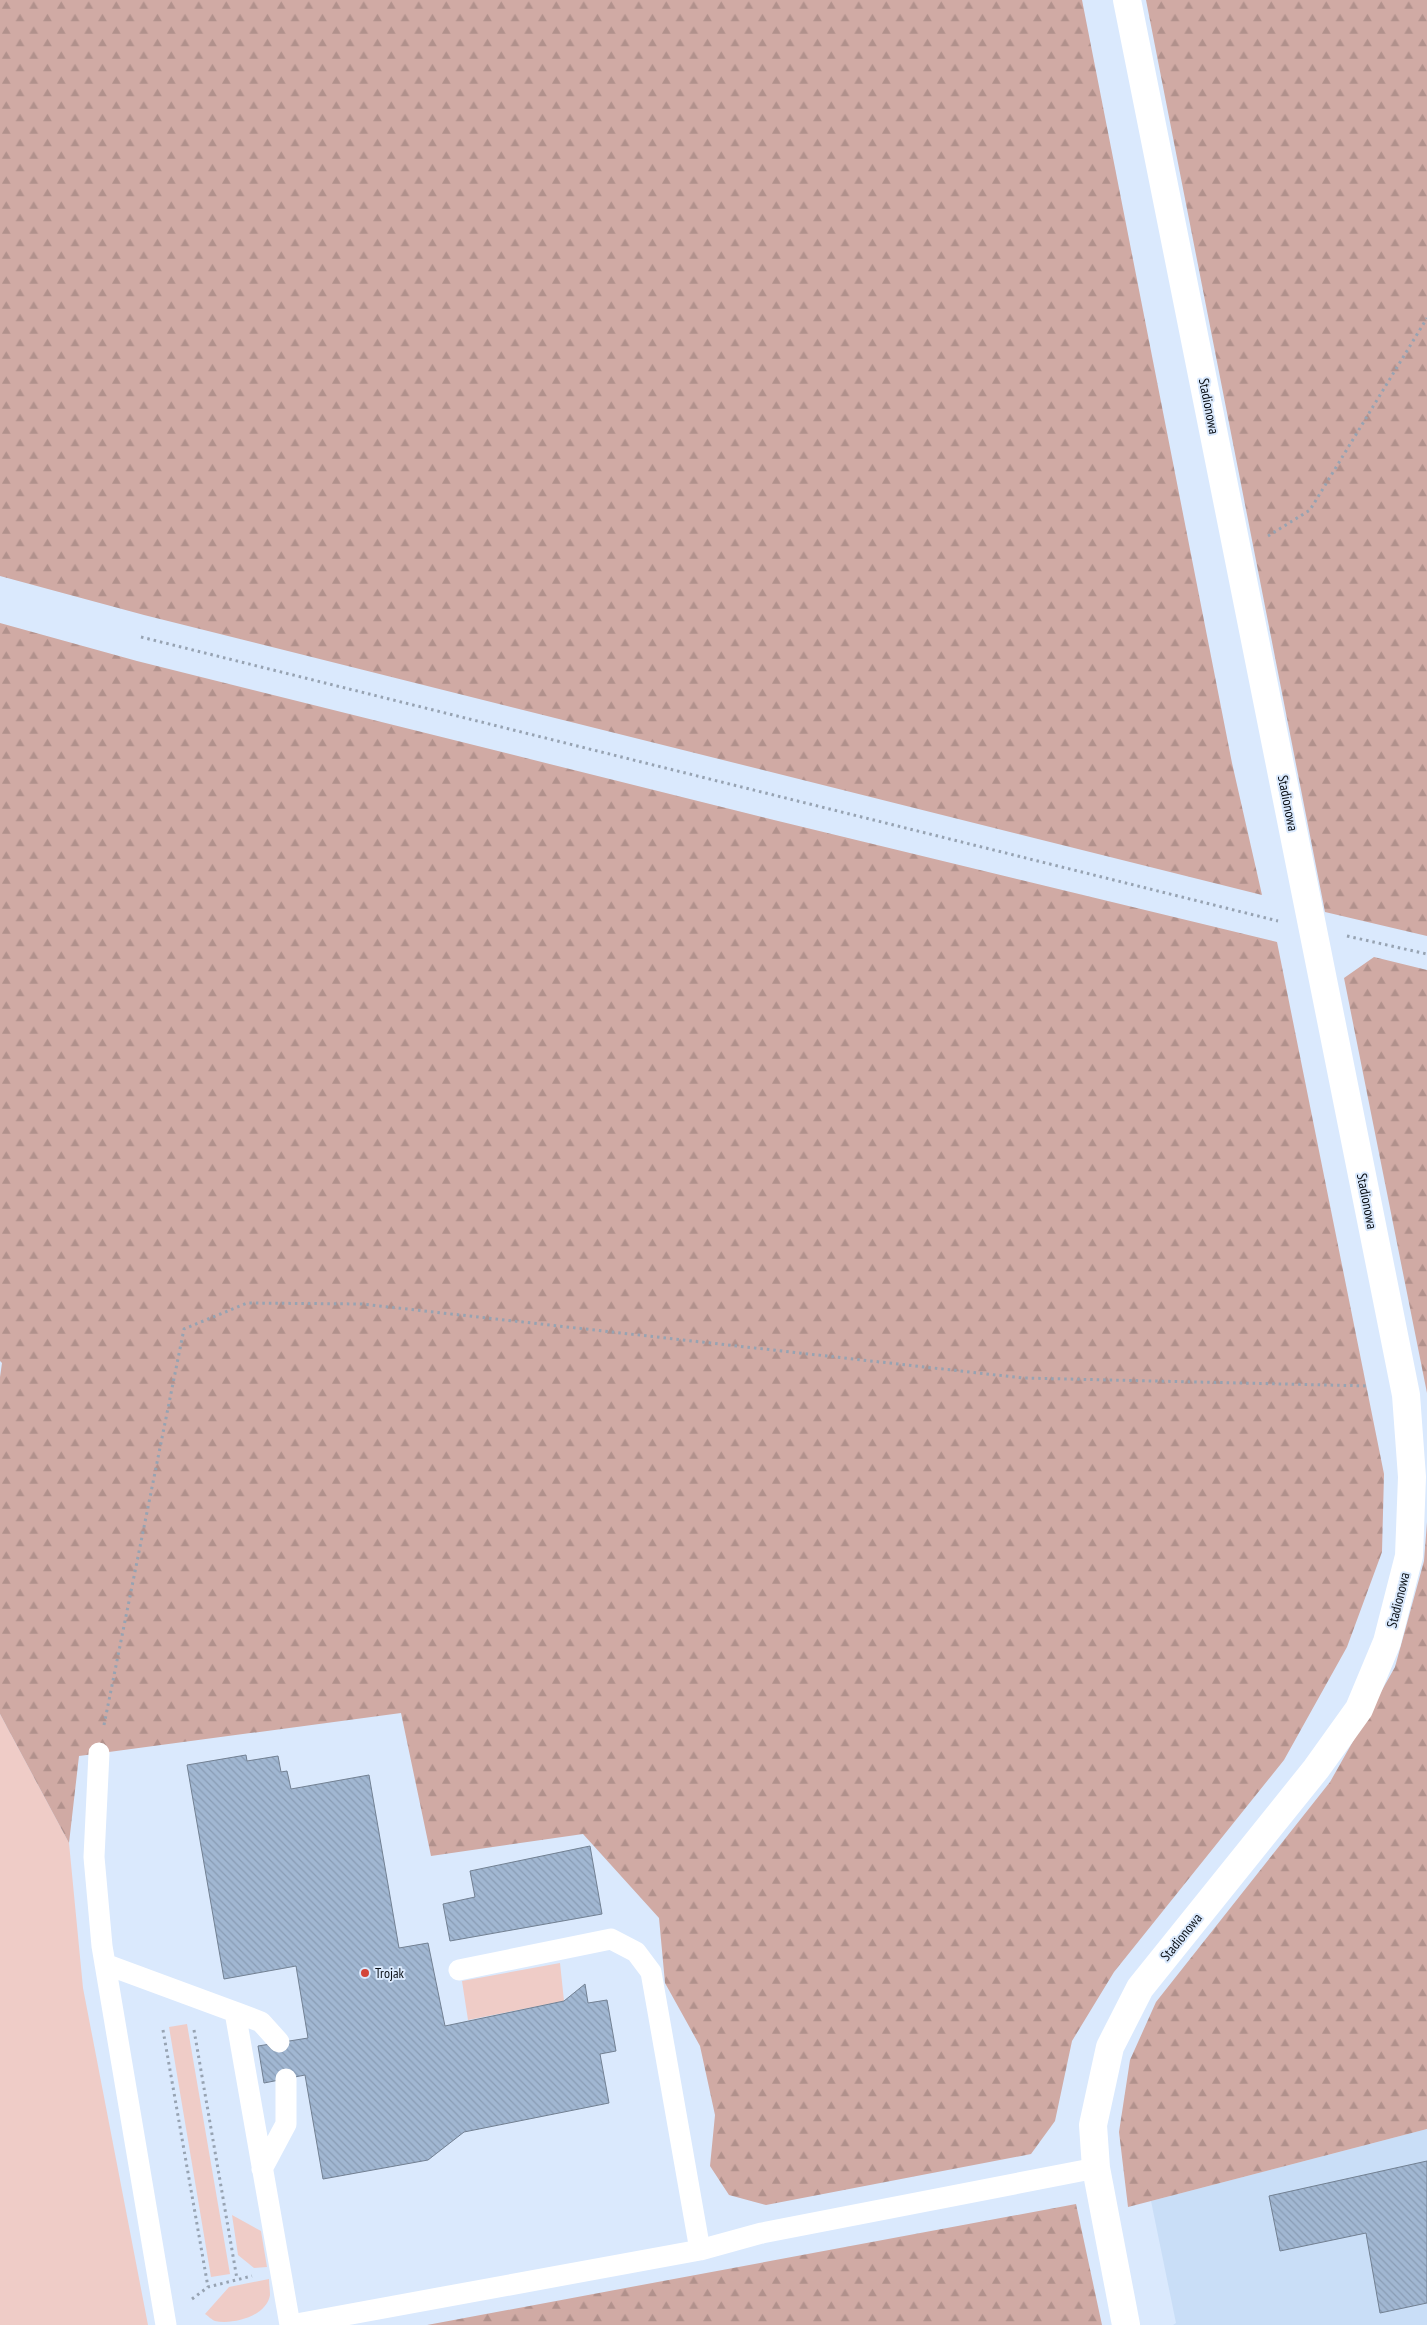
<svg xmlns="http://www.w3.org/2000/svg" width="1427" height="2325" font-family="'PT Sans Narrow',sans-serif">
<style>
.built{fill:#c9def7}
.green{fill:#efccc7}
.forest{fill:url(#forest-firs)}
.building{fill:url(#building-back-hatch);stroke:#728092}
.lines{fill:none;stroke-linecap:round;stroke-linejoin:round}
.path{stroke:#97a3b2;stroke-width:3;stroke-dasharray:2.5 4;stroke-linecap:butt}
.service{stroke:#fff;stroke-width:21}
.minor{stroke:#fff;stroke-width:28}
.poi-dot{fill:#d34539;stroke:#dae9fd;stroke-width:2}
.labels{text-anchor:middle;stroke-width:4;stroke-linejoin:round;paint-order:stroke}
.street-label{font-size:14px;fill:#0b1016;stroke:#dae9fd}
.poi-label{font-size:14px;fill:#0b1016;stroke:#dae9fd;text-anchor:start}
</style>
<defs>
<pattern id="forest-firs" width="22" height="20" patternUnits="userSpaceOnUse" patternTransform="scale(1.25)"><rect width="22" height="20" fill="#d0aaa4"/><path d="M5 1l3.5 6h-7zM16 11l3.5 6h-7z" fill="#b1918c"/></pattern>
<pattern id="building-back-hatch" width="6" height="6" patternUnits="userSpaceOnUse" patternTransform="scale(1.25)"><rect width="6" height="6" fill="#a1b7d2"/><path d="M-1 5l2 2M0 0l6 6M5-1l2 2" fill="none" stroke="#899cb4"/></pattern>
</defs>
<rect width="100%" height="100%" fill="#dae9fd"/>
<!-- built -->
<path class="built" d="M1427,2129V2325H1173L1176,2323L1151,2201Z"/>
<!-- green -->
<path class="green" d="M0,1714L69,1843L83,1988L148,2325H0Z
M560,1963L564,2001L468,2020L462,1981Z
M187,2024L230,2274L211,2277L169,2027Z
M232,2215L261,2231L267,2267L254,2268L238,2255Z
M269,2279C269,2284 270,2290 270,2295C267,2316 233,2325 215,2321C212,2320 208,2316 205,2314L229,2287Z"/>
<!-- forest -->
<path class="forest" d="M0,0H1082L1232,763L1262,895L144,615L0,576Z
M1146,0H1427V936L1325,912Z
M0,623L137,661L774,820L1277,942L1384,1474L1382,1552L1347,1647L1284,1760L1114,1972L1072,2041L1055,2121L1031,2154L766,2205L729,2195L710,2166L715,2115L700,2046L665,1983L659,1918L583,1834L431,1856L401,1713L79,1756L69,1843L0,1714V1377L2,1363L0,1361Z
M1374,957L1427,970V1393L1344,978Z
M1427,1522V2129L1128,2207L1119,2132L1130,2060L1156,2002L1330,1782L1395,1667L1424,1561Z
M1076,2204L1102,2325H427Z"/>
<!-- building -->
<path class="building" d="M246,1755L247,1761L278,1756L281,1772L287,1771L291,1789L369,1775L399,1948L428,1943L445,2026L564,2001L585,1984L588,2003L607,2000L616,2051L600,2054L609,2103L464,2132L428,2160L323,2179L305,2075L264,2083L258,2046L308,2038L296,1966L224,1979L187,1765Z
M590,1846L602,1914L450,1941L443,1904L475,1897L470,1871Z
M1427,2161V2303L1380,2313L1366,2233L1280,2251L1269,2196Z"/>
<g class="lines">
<!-- path -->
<path class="path" d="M1268,536L1310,510L1427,318
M141,637L1278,921
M1347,936L1427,954
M104,1725L184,1329L247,1303L362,1304L1023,1378L1369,1386
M163,2030L208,2287
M194,2030L237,2279
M192,2299L208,2287L252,2276"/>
<!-- service -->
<path class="service" d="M99,1753L94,1857L102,1946L166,2325
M105,1964L235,2012L290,2325
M459,1970L611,1939L636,1952L651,1972L700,2250
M235,2012L261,2022L279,2042
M262,2169L286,2124V2079
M291,2325L700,2250L762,2233L1096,2168"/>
<!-- minor -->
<path class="minor" d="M1126,2325L1096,2168L1093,2125L1110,2047L1140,1988L1316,1769L1359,1709L1387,1642L1409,1556L1412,1477L1406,1395L1127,0"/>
</g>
<!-- markers -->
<circle class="poi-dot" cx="365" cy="1973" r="5"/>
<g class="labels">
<!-- street labels -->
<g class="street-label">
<text transform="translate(1209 406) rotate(79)" y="5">Stadionowa</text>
<text transform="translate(1288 803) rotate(79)" y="5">Stadionowa</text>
<text transform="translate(1367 1201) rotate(79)" y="5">Stadionowa</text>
<text transform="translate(1398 1600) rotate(-76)" y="5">Stadionowa</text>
<text transform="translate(1181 1937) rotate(-51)" y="5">Stadionowa</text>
</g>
<!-- poi labels -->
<g class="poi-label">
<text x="375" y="1978">Trojak</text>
</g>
</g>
</svg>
